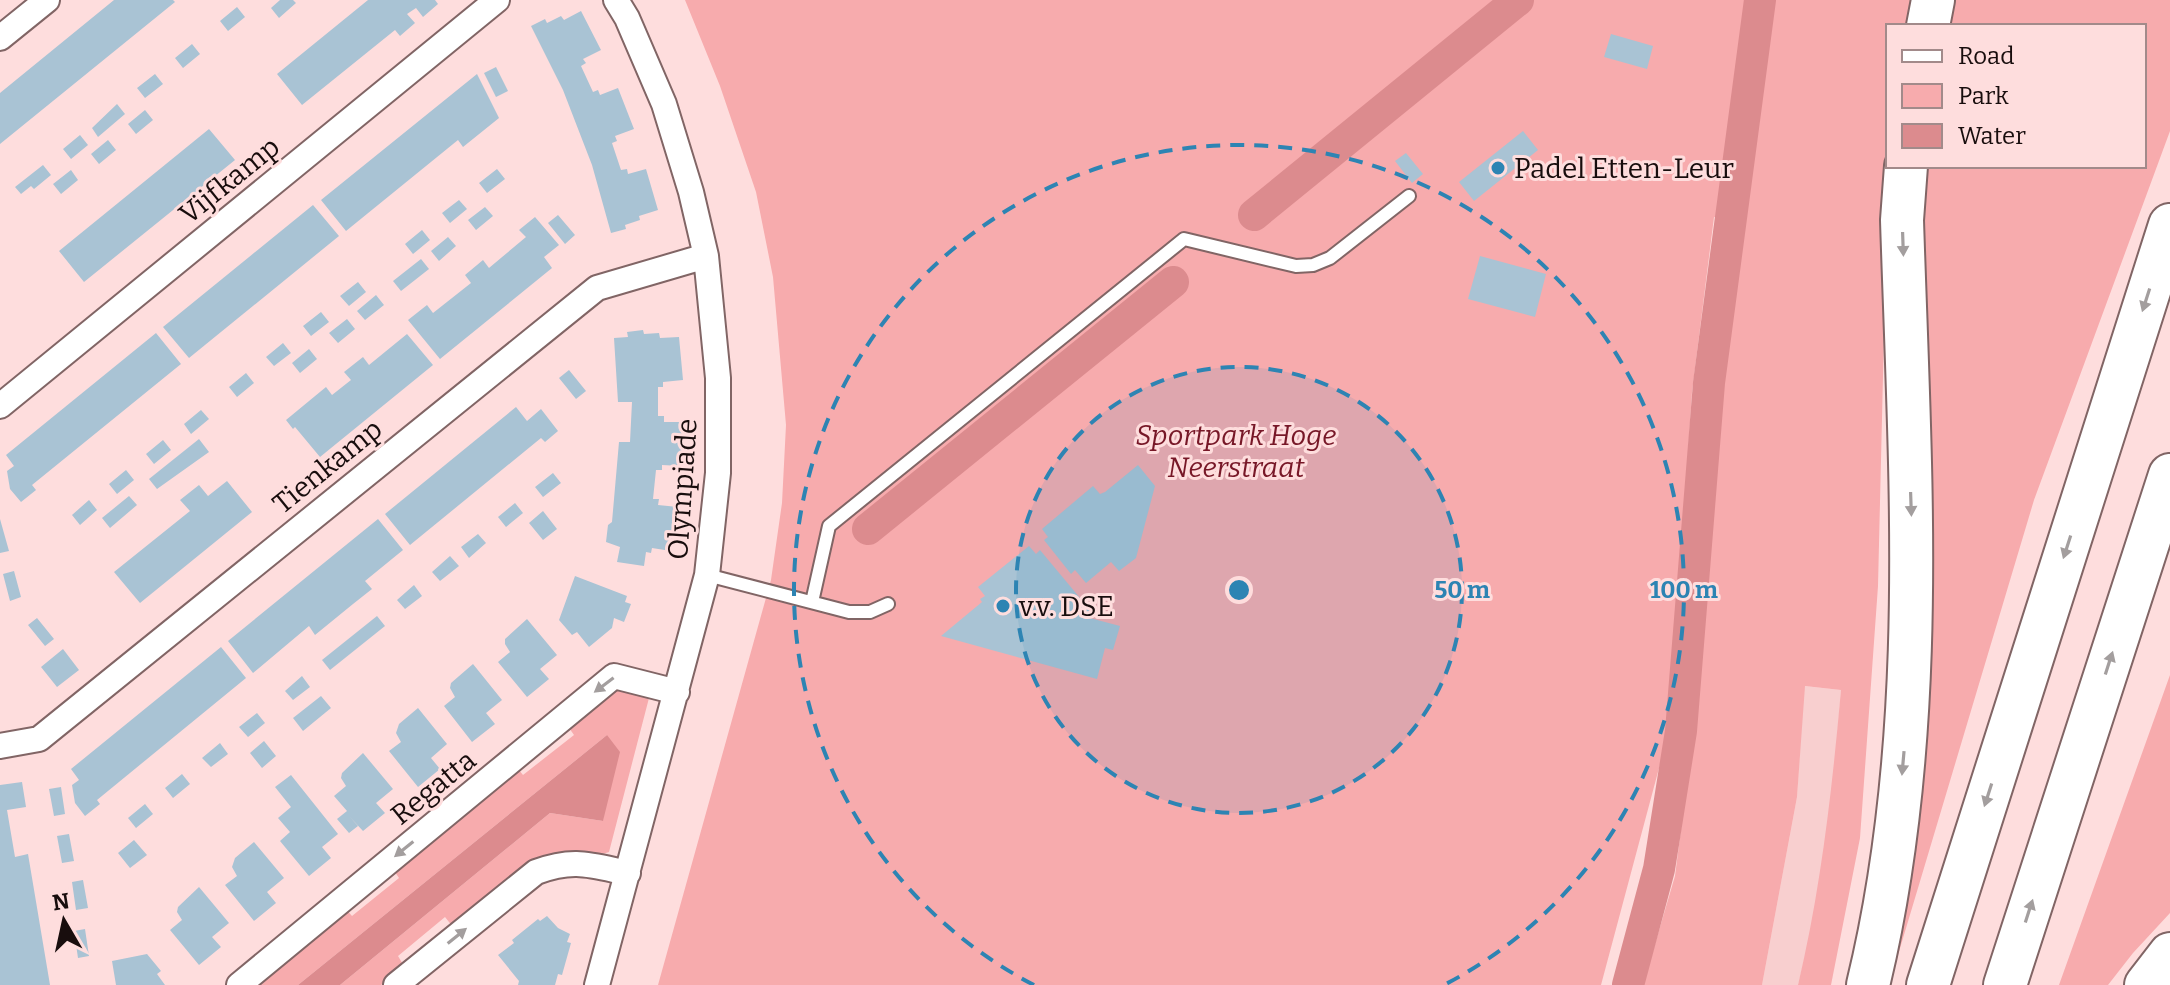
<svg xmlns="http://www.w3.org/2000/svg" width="2170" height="985" font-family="Bitter,serif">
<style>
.built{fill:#f8cfcf}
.green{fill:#f7abad}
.water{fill:#dc8b8e}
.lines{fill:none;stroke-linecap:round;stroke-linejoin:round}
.canal{stroke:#dc8b8e;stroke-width:32}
.building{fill:#a9c3d4}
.service-casing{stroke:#816565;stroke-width:16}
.minor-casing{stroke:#816565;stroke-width:28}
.motorway-casing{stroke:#816565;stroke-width:46}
.service{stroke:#fff;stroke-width:12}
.minor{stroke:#fff;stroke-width:24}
.motorway{stroke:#fff;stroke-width:42}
.oneway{fill:#a39e9e}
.ring{fill:none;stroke:#2d84b3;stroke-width:4;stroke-dasharray:14 10}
.poi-dot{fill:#2d84b3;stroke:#fedddd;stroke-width:3}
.labels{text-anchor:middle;stroke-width:6;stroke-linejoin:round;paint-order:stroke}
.poi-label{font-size:28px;fill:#180d0d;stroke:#fedddd;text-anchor:start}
.street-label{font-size:28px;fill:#180d0d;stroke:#fedddd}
.park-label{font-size:28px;font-style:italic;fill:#771727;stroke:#fedddd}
.centre{fill:#2d84b3;stroke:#fedddd;stroke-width:4}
.ring-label{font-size:24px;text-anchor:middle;font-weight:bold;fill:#2d84b3;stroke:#fedddd;stroke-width:6;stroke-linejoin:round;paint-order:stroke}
</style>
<rect width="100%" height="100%" fill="#fedddd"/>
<!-- built -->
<path class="built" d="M1804,686L1841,690L1833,788L1814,919L1798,985H1762L1797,797Z"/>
<!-- green -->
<path class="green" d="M685,0H1757L1728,220L1714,217L1692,392L1670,727L1601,985H658L771,580L782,503L786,425L773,277L756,192L720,86Z
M1772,0H1917L1911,26H1888V166L1878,586L1860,838L1831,985H1798C1821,888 1832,790 1841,690L1805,686L1797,797L1762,985H1643L1675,876L1695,721L1723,387Z
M1946,0H2170V131L2034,500L1889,985L1916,166H2144V26H1940Z
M2170,675V913L2133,953L2108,985H2059Z
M622,687L649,698L609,852L596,856L453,927L445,917L398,956L404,966L381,985H340L550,813L603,821L607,735L298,985H249L344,907L352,916L399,878L393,869L519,770L523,775L574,735L567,725L610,690Z"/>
<!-- water -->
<path class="water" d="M607,735L620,752L603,821L550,813L340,985H298Z"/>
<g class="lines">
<!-- canal -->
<path class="canal" d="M1254,215L1518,0
M868,529L1173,282
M1628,985L1659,869L1681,731L1709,383L1760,0"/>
</g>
<!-- building -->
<path class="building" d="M114,0H173L175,2L0,144V93Z
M280,0H293L296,3L279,18L271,8Z
M368,0H435L438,4L423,17L416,8L407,14L415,23L400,36L395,30L302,105L277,74Z
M237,7L245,17L228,31L220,21Z
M581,11L601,50L583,59L586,63L581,66L593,92L598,90L600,95L618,88L634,129L615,136L617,141L612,143L621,170L627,169L628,174L646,169L658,210L639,216L640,220L625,225L626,229L611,233L592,165L563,90L531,26L545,19L547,23L561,16L564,20Z
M1611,34L1653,46L1647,69L1604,57Z
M192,44L200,54L183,68L175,58Z
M496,67L508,91L496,97L484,73Z
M155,74L163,84L145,98L137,88Z
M477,74L499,118L463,147L458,140L346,231L321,200Z
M117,104L125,114L98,137L92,128Z
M145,110L153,120L136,134L128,124Z
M209,129L235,160L84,282L59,251Z
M1523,131L1538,150L1474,201L1459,182Z
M80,135L88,145L71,159L63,149Z
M108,140L116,150L99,164L91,154Z
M1406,153L1423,174L1412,183L1395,161Z
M43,165L51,175L34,189L31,186L21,194L15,187Z
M497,169L505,179L487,193L479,183Z
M71,170L78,180L61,194L53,184Z
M459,200L467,209L450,223L442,213Z
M313,205L339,236L189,358L163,327Z
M485,207L493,216L476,230L468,220Z
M558,215L575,235L565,244L548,223Z
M535,217L559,245L544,257L552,268L440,359L408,320L427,305L433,313L471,283L465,275L483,260L489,268L526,237L519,230Z
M422,230L430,240L413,254L405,244Z
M448,237L456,246L439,261L431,251Z
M1480,256L1546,274L1535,317L1468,299Z
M421,259L429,269L401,291L393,281Z
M358,282L366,292L349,306L340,296Z
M376,295L384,305L365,320L357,311Z
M321,312L329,322L311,336L303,326Z
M347,319L355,329L338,343L329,333Z
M643,330L644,334L659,333L660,338L679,337L683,380L663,382V387H658V416H664V422H683L681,466L662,465V470H656L653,499H659L658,505L678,507L671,551L652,548L651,553L646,552L644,566L617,562L620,547L606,542L608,525L612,522L619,442H630L632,402H618L614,338L628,337L627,332Z
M156,333L181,364L32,485L36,490L21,502L10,489L7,471L14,466L6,455Z
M407,334L433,365L320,457L295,427L293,429L286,420L326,387L332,395L351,380L344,372L363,357L369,365Z
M283,343L291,353L274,366L266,357Z
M309,349L317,359L300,373L292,363Z
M569,370L586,391L576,399L559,378Z
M246,373L254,383L237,397L229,387Z
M516,407L527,421L541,409L558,431L545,442L541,438L410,545L385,514Z
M201,410L209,419L191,434L184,424Z
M199,439L209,452L157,489L149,479Z
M163,440L171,450L154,464L146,454Z
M1138,465L1155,486L1136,558L1119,571L1111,562L1086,583L1075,570L1071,574L1044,540L1048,537L1042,529L1093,486L1100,494L1105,492Z
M126,470L134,480L117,494L109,484Z
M553,473L561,483L543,497L535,487Z
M227,481L252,512L140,603L114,572L190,511L180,500L199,485L208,496Z
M129,496L137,505L110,528L102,518Z
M89,500L97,510L80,525L72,515Z
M515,503L523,513L506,527L498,517Z
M543,511L557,529L543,540L529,523Z
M0,519L9,551L0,553Z
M378,519L403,550L365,581L372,589L353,604L315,635L309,626L253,673L228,641Z
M478,534L486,543L469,558L461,547Z
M1029,546L1036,554L1040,550L1090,610L1084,615L1086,617L1120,626L1113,650L1105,648L1097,679L941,636L982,602L980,599L985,596L978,587Z
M450,556L459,566L440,581L432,572Z
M14,571L21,597L10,601L3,574Z
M575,576L627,596L625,602L631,604L624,622L614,618L612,628L589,647L577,632L572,635L559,620Z
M414,585L422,596L405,609L397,600Z
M377,616L385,626L330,670L322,660Z
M37,618L54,639L45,646L28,625Z
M527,619L557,655L540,669L549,679L527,697L498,662L510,652L505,644V639Z
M221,647L246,678L97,800L100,804L85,816L75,803L72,785L79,780L71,769Z
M63,649L79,670L57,687L41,667Z
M473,664L502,700L486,713L495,724L472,742L444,706L455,697L450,688L451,683Z
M302,676L310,687L293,700L285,691Z
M321,696L331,708L303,731L293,718Z
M418,708L447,744L431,758L440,769L418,787L389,751L401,742L396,733L399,724Z
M257,713L265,723L248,737L239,727Z
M264,741L276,756L262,768L250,753Z
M220,743L228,754L211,767L202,758Z
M363,753L393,789L376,803L385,813L363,831L349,816L358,826L349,833L337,819L347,811L334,796L346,786L341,778L342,773Z
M182,774L190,784L173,798L165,788Z
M291,775L338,834L322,847L331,858L309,876L280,841L290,832L278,818L291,807L275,787Z
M22,782L26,807L7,810L15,857L28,854L50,985H0V785Z
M61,787L65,814L54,816L49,789Z
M145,804L153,814L136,828L128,818Z
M69,834L74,861L62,863L57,836Z
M134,840L147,855L130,868L118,853Z
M254,842L284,878L267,892L276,903L254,921L225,885L237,876L232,867L235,858Z
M83,880L88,908L76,910L72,882Z
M199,887L229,923L212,937L221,947L199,965L170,930L182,920L177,912L178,907Z
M547,916L558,928L570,934L567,942L571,943L562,975L558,974L555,985H518L519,981L498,955L514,943L512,940L538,919L540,921Z
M85,929L89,956L78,958L74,931Z
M147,954L161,971L157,974L165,985H116L112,961Z"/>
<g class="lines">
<defs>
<path id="service" d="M707,575L849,612H870L888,604
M812,602L829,526L1184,239L1296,266L1313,265L1330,258L1409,196"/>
<path id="minor" d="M0,38L47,0
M0,406L497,0
M0,746L39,739L597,288L706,256
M239,985L614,676L677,692
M396,985L536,872C574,858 590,865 628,873
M597,985L707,575L718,473V378L706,256L691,192L664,104L627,18L616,0"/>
<path id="motorway" d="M1928,26L1933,0
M1868,985C1929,734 1910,475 1902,220L1906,166
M1928,985L2170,225
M2005,985L2170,475
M2146,985L2170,954"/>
</defs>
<!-- service casing -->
<use href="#service" class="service-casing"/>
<!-- minor casing -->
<use href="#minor" class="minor-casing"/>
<!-- motorway casing -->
<use href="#motorway" class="motorway-casing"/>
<!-- service -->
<use href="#service" class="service"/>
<!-- minor -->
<use href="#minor" class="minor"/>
<!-- motorway -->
<use href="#motorway" class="motorway"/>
</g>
<!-- one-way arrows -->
<defs><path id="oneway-solid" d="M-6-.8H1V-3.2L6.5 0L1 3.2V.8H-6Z" transform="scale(2)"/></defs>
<g class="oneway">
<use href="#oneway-solid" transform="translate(1903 244) rotate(88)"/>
<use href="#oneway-solid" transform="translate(2146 300) rotate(108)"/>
<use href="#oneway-solid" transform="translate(1911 504) rotate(88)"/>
<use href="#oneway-solid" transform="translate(2067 547) rotate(108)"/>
<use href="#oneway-solid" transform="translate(2109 663) rotate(-72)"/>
<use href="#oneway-solid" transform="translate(604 685) rotate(143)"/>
<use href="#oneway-solid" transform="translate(1903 763) rotate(95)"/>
<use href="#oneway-solid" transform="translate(1988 795) rotate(108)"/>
<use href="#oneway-solid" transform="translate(404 849) rotate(141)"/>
<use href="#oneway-solid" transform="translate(2029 911) rotate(-72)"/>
<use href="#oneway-solid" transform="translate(457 936) rotate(-39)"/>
</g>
<!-- distance rings -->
<circle cx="1239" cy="590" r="223" fill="#2d84b3" fill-opacity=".12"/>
<g class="ring">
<circle cx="1239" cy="590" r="223"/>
<path d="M1034 985A445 445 0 1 1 1444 985"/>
</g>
<!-- markers -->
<g class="poi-dot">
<circle cx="1498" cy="168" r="8"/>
<circle cx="1003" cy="606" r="8"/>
</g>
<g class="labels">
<!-- poi labels -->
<g class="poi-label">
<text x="1514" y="178">Padel Etten-Leur</text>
<text x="1019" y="616">v.v. DSE</text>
</g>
<!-- street labels -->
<g class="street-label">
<text transform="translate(229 180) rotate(-39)" y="10">Vijfkamp</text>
<text transform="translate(327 466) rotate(-39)" y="10">Tienkamp</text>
<text transform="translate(682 489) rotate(-86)" y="10">Olympiade</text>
<text transform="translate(433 787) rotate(-39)" y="10">Regatta</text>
</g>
<!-- park labels -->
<g class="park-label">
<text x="1236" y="445">Sportpark Hoge<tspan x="1236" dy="32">Neerstraat</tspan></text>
</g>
</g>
<circle cx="1239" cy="590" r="12" class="centre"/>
<g class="ring-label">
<text x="1462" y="598">50 m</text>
<text x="1684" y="598">100 m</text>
</g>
<!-- legend -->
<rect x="1886" y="24" width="260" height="144" fill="#fedddd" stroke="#a28a8a" stroke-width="2"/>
<rect x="1902" y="50" width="40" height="12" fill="#ffffff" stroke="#a28a8a" stroke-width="2"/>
<text x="1958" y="64" font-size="24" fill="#180d0d">Road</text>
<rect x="1902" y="84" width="40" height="24" fill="#f7abad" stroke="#a28a8a" stroke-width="2"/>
<text x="1958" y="104" font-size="24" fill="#180d0d">Park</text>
<rect x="1902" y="124" width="40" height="24" fill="#dc8b8e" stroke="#a28a8a" stroke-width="2"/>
<text x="1958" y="144" font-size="24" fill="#180d0d">Water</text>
<!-- north arrow -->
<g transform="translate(64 921) rotate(351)" stroke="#fedddd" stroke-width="6" paint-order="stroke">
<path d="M0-6L14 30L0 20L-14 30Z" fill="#180d0d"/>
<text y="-12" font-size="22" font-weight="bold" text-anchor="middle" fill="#180d0d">N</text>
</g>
</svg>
